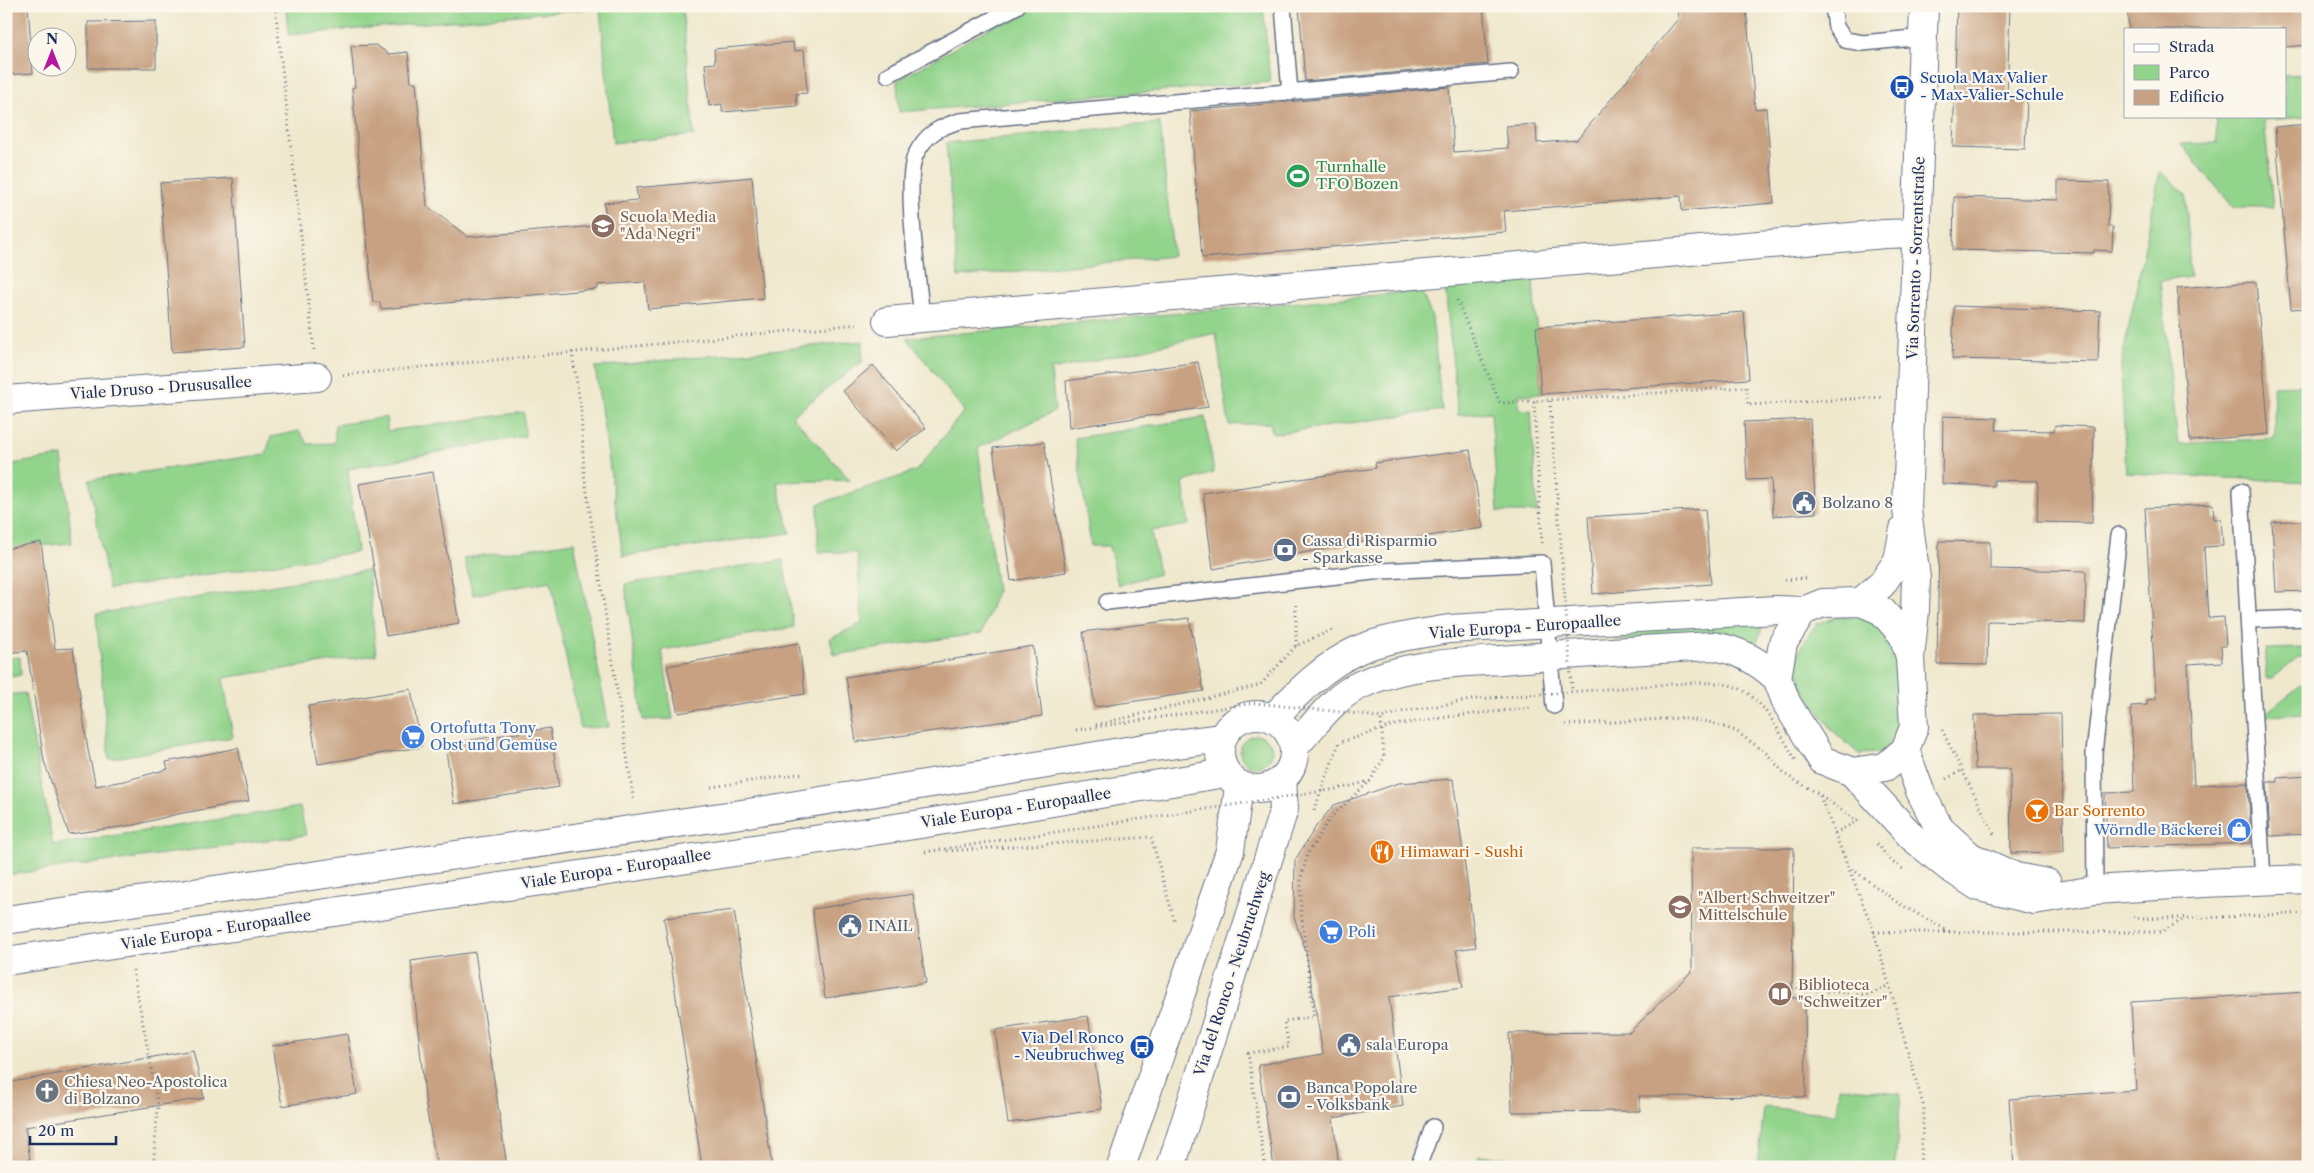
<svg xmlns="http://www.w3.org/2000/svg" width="2314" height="1173" font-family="'Libre Caslon Text',serif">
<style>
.green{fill:#93d48c;stroke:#578275}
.building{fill:#c7a181}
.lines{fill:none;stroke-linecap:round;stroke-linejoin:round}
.lane-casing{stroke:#657085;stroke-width:18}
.street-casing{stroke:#657085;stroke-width:30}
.path{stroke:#657085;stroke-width:3;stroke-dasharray:1 4;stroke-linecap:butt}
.lane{stroke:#fff;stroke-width:15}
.street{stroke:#fff;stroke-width:28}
.path-bridge{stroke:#657085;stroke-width:3;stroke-dasharray:1 4;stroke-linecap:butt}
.labels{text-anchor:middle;stroke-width:4.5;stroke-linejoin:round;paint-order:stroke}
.transit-label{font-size:15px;fill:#164399;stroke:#fbf7ec;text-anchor:start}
.leisure-label{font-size:15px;fill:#27864d;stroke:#fbf7ec;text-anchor:start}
.education-label{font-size:15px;fill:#785e54;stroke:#fbf7ec;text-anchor:start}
.street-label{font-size:15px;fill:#1b2f5e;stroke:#fbf7ec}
.service-label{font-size:15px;fill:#4e5e75;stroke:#fbf7ec;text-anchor:start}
.shop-label{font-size:15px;fill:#366cbe;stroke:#fbf7ec;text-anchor:start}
.food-label{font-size:15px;fill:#c56008;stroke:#fbf7ec;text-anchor:start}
.worship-label{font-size:15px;fill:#5b616d;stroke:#fbf7ec;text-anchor:start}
</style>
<rect width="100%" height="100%" fill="#fbf7ec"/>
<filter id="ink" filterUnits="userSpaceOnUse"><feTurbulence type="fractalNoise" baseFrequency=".02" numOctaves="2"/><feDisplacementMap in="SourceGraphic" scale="10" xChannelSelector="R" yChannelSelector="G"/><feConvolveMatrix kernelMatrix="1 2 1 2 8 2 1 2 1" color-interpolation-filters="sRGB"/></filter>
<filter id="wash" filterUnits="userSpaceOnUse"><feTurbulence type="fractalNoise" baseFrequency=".0096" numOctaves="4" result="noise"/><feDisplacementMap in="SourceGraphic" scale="20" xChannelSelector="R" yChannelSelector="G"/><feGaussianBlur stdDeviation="1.12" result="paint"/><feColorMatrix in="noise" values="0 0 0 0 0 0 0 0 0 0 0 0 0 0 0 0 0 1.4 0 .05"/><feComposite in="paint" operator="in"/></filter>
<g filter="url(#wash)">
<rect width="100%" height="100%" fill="#efe8cd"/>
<!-- green -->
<path class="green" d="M286,6H682L694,135L613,143L600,8L288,35Z
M1028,6H1263L1270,82L899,112L897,81Z
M2308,74V117L2264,120L2273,207H2233L2181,144L2217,143L2215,116H2285V75Z
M1160,123L1173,256L958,277L946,143Z
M2160,171L2186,194L2190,277L2160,281L2178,444L2275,438L2273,386L2308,385V482L2126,473L2121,365Z
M1533,280L1541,394L1518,395L1519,409L1531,410L1537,512H1498L1491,412L1458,415L1445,286Z
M1421,291L1432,317L1442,410L1273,434L1270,423L1229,425L1216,333L1051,370L1055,411L978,448L997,591L982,633L834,655L830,639L862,623L857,553L818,552V504L916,471L964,411L907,338Z
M863,341L862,362L792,416L850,480L777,482L790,533L623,556L595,367Z
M524,412L525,436L348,469L357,552L109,589L89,480L266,454L271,437L299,431L308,444L335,443V425L387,417V431Z
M1205,417L1214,473L1183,482L1189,525L1151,531L1159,574L1118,585L1109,546H1091L1075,438Z
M62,456L72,543L6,549V465Z
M574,542L609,727L580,728L551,581L473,595L464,558Z
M783,560L794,627L662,650L673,719L643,720L625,584Z
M368,570L376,655L223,678L233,737L109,759L96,614Z
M1837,617L1866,618L1889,635L1898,654L1901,722L1896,742L1878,753L1859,754L1833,731L1798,682L1799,650L1816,624Z
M1764,622L1755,648L1614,640L1618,631Z
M2308,648V714L2262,716L2306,681V657H2298L2272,678H2266V649Z
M20,657L21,675L6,678V658Z
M25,693L53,845L300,807L306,835L7,875L6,695Z
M1240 751a16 16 0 1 1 32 0a16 16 0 1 1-32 0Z
M1839,1087L1901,1093L1895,1167H1758L1764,1107L1837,1114Z
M1479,1155L1583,1167H1477Z"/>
<g id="blocks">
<!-- building -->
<path class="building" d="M6,6H28L33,73L6,75Z
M1299,6H1483L1488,64L1305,81Z
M1677,6H1746L1755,109L1766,108L1774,203L1682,211L1681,196L1504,211L1506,232L1202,258L1190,111L1449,87L1454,152L1508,148L1506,126L1536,124L1537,143L1577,140L1678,19Z
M1957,6H2010L2007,99L2027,100L2025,149L1953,147Z
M2127,6H2308V45L2285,47V29H2129Z
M156,21V68H88V22Z
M793,42L794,51L804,50L807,93L796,94L797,106L722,112V104L709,106L705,64L715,63L714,49Z
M376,45L389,54L408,52L411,82H416L427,206L468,237L607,225L604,203L638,200L636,188L752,177L763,298L648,309L645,282L598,285V289L381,309L380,302H373L352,88L355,87L351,46Z
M2308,124V308L2291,309L2275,127Z
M233,178L245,347L172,352L160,183Z
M2058,181L2109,182L2108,227H2113L2112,251L2094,250V253L1953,250L1954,197L2058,200Z
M2256,282L2269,434L2190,441L2177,288Z
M1954,306L2100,311L2098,362L1952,359Z
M1744,312L1749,379L1541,394L1536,327Z
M1198,362L1208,407L1069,428L1066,381Z
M873,365L926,428L896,451L843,391Z
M1943,416L1997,418L1996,430L2054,431L2055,425L2094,427L2092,523L2037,522L2038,481L1994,480V486L1942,484Z
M1810,419L1816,513L1773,516L1771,479L1747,480L1744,422Z
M1044,442L1066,572L1011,581L993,448Z
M1470,450L1483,528L1386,542V538L1213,569L1203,493L1376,468L1375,463Z
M433,472L459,623L386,636L359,484Z
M2213,504L2214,519H2221L2223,546L2204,547L2208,618L2224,617L2226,646H2221L2222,662L2188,664L2194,785L2248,783L2251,843L2107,848L2105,793L2134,792L2131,706L2147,705V700L2156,699L2145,508Z
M1705,509L1711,584L1593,594L1588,517Z
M2308,520V591L2276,592L2272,522Z
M1939,541L1990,542V569L2086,571L2085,623L1988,621L1987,665L1937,664Z
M41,542L55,649L73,648L88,750L96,786L124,781L168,769L166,762L238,748L249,801L178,814L134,825L69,834L44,761L27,651L6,653V549Z
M1189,618L1204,691L1095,707L1083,632Z
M799,643L805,694L678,713L667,666Z
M1033,646L1042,716L856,742L846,677Z
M411,689L421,747L318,764L308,706Z
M2061,714L2064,852L2011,853L2010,769H1975L1974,715Z
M550,728L559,787L454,804L445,744Z
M2308,776V834L2270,836L2267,782H2278V778Z
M1453,779L1476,947L1456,950L1463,987L1389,997L1403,1106L1333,1118L1339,1167H1274L1258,1065L1323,1054L1306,952L1294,917L1295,860L1317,825L1334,805L1399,783Z
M1691,848H1794L1792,998H1805L1806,1097L1639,1096L1640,1111L1512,1112L1509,1033L1630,1032L1692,971Z
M913,894L926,983L825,998L812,909Z
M734,910L772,1167H702L664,918Z
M475,952L507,1167H437L426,1107L411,961Z
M2308,992V1167H2014L2009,1099L2136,1090L2131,1002Z
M1088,1016L1102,1109L1008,1123L995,1030Z
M347,1034L357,1094L282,1106L272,1046Z
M193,1050L204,1098L25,1127L30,1159L6,1163V1083Z"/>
</g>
</g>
<g filter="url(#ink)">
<use href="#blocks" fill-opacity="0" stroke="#657085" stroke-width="1"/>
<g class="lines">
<defs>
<path id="lane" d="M1283,6L1290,93
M1833,6L1836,27L1845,40L1863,43L1923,37
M888,75L1017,6
M922,318C919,285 903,179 916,154C926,134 939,127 960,121L1511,72
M2241,491L2263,881
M1107,602L1382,571L1542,563L1554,706
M2248,620L2308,618
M2095,890L2094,753L2119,535
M1418,1167L1433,1127"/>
<path id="street" d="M887,321L1885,234L1917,233
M6,400L317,377
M1861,602L1882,584L1898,560L1904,529
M1220 752a37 37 0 1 1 74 0a37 37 0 1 1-74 0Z
M1273,718C1298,692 1326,664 1360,649C1387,638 1420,634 1449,629L1776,610L1803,611
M1294,747C1315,725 1332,698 1360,685C1403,664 1454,663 1501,660C1572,654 1643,650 1713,646C1741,651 1756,660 1777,678
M1905,750L1914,727L1910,658L1915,611L1916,578L1907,510L1924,6
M1905,750L1885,767L1852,772L1822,760L1787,704L1777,678L1783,643L1803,611L1823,603L1861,602L1882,611L1903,635L1910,657
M1905,750L1920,791L1939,828L1971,857L2016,877L2047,883
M1852,772L1912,837L1947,866L1979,887L2034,900L2095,890L2203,883L2308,879
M6,920L748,813L1145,748L1222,738
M6,961L921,824L1225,773
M1121,1167L1230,851L1239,787
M1171,1167L1284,809L1282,780"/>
</defs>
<!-- lane casing -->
<use href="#lane" class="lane-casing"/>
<!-- street casing -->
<use href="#street" class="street-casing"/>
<!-- path -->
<path class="path" d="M275,6L314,350
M1457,300L1500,403L1534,401
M572,352L581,409L584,473L634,802
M343,375L859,324
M1550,401L1551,418
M1542,543L1534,401L1746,387L1748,405L1884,397
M1785,580L1806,578
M1296,646V602
M1096,725L1260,685L1296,646L1332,630
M1565,725L1680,718L1709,722L1736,731L1766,753L1786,775L1819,794L1854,819
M1942,730L1995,836
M1946,779L1961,771
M711,787L804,773
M1820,796L1874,932L1924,1108L1920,1167
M1314,810L1339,743L1394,725L1454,716L1532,708
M1835,833L1859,820
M1877,844L1892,862L1903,869
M947,851L1151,837L1175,923
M1848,866L1898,903L1950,932
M2133,918H2203L2308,913
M1874,932H2161L2184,919
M133,970L158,1105L153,1167
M1792,988L1869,995L1889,985
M1265,1167L1248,1053L1289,1047L1284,1021L1314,1017L1301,911V878L1308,853L1331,817L1370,781"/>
<!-- lane -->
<use href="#lane" class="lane"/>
<!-- street -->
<use href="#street" class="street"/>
<!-- path-bridge -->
<path class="path-bridge" d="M1551,418L1572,691
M1076,730L1255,703L1360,714L1381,718L1401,712L1477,699L1685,683C1703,683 1722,681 1738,688C1766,700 1782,738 1797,762
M925,852L1343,788L1370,781L1384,758L1381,718"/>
</g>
</g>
<!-- icons -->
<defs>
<symbol id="bus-disc" viewBox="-11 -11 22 22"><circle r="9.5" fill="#1a4fb4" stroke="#fbf7ec"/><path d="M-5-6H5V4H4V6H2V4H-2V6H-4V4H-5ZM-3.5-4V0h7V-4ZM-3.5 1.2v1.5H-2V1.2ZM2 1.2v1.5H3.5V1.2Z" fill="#fff"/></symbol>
<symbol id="stadium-disc" viewBox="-11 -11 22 22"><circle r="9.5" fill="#2e9e5b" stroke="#fbf7ec"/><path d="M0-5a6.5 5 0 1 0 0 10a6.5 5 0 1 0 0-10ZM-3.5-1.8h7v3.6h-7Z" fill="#fff"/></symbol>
<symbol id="school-disc" viewBox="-11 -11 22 22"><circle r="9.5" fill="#8d6e63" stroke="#fbf7ec"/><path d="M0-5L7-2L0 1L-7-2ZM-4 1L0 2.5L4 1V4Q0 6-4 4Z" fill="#fff"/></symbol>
<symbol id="civic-disc" viewBox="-11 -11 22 22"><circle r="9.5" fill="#5c6f8a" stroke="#fbf7ec"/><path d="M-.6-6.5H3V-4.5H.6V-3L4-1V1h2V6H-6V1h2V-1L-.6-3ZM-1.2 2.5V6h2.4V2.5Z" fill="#fff"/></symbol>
<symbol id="bank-disc" viewBox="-11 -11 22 22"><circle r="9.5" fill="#5c6f8a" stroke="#fbf7ec"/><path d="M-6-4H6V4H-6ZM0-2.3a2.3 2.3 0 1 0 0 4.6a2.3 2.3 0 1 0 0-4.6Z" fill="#fff"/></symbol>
<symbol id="supermarket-disc" viewBox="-11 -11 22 22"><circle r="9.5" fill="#3f7fe0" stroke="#fbf7ec"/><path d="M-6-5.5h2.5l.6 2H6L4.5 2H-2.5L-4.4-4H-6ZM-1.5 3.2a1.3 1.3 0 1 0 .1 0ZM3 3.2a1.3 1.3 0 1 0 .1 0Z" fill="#fff"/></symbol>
<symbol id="bar-disc" viewBox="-11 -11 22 22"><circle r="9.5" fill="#e8710a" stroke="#fbf7ec"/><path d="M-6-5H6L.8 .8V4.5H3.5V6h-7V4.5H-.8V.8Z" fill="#fff"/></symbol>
<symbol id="shop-disc" viewBox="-11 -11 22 22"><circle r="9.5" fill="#3f7fe0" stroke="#fbf7ec"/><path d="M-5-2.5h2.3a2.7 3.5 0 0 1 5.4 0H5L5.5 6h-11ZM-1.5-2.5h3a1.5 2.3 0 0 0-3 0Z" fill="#fff"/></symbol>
<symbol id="restaurant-disc" viewBox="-11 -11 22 22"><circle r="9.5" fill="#e8710a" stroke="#fbf7ec"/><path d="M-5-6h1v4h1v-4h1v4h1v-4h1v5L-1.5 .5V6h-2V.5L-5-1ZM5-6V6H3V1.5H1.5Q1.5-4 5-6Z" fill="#fff"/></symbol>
<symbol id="library-disc" viewBox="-11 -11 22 22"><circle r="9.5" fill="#8d6e63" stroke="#fbf7ec"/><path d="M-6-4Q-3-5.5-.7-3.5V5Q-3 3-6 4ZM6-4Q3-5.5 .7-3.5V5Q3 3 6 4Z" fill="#fff"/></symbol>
<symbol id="church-disc" viewBox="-11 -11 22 22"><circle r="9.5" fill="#6b7280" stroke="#fbf7ec"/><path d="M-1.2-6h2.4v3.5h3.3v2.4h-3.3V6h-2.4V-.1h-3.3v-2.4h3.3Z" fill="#fff"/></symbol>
</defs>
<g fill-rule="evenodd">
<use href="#bus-disc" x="1888" y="73" width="28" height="28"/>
<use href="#stadium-disc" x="1284" y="162" width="28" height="28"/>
<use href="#school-disc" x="589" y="212" width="28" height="28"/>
<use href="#civic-disc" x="1790" y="489" width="28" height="28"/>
<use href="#bank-disc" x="1271" y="536" width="28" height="28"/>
<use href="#supermarket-disc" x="399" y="723" width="28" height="28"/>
<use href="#bar-disc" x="2023" y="797" width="28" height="28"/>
<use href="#shop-disc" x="2225" y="816" width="28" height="28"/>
<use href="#restaurant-disc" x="1368" y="838" width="28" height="28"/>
<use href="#school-disc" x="1666" y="893" width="28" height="28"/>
<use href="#civic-disc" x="836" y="912" width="28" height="28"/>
<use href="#supermarket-disc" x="1317" y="918" width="28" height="28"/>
<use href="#library-disc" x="1766" y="980" width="28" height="28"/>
<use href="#civic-disc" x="1335" y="1031" width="28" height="28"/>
<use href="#bus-disc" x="1128" y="1033" width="28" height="28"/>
<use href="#church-disc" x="33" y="1077" width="28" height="28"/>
<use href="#bank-disc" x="1275" y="1083" width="28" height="28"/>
</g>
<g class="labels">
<!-- transit labels -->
<g class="transit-label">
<text x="1920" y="83">Scuola Max Valier<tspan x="1920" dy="17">- Max-Valier-Schule</tspan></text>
<text x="1124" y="1043" text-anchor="end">Via Del Ronco<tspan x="1124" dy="17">- Neubruchweg</tspan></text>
</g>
<!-- leisure labels -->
<g class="leisure-label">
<text x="1316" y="172">Turnhalle<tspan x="1316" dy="17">TFO Bozen</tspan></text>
</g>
<!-- education labels -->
<g class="education-label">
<text x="620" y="222">Scuola Media<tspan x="620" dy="17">"Ada Negri"</tspan></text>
<text x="1698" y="903">"Albert Schweitzer"<tspan x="1698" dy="17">Mittelschule</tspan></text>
<text x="1798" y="990">Biblioteca<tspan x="1798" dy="17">"Schweitzer"</tspan></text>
</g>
<!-- street labels -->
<g class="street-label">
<text transform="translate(1916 258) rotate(-88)" y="5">Via Sorrento - Sorrentstraße</text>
<text transform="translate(161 388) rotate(-4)" y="5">Viale Druso - Drususallee</text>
<text transform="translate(1525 627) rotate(-4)" y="5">Viale Europa - Europaallee</text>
<text transform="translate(1016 808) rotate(-9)" y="5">Viale Europa - Europaallee</text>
<text transform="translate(616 869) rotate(-9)" y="5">Viale Europa - Europaallee</text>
<text transform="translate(216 930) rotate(-9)" y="5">Viale Europa - Europaallee</text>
<text transform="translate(1232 974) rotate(-72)" y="5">Via del Ronco - Neubruchweg</text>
</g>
<!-- service labels -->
<g class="service-label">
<text x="1822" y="508">Bolzano 8</text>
<text x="1302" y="546">Cassa di Risparmio<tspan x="1302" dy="17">- Sparkasse</tspan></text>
<text x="868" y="931">INAIL</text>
<text x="1366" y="1050">sala Europa</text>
<text x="1306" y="1093">Banca Popolare<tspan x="1306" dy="17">- Volksbank</tspan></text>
</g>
<!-- shop labels -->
<g class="shop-label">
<text x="430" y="733">Ortofutta Tony<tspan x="430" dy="17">Obst und Gemüse</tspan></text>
<text x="2222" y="835" text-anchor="end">Wörndle Bäckerei</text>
<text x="1348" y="937">Poli</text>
</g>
<!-- food labels -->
<g class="food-label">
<text x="2054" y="816">Bar Sorrento</text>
<text x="1400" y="857">Himawari - Sushi</text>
</g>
<!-- worship labels -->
<g class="worship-label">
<text x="64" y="1087">Chiesa Neo-Apostolica<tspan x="64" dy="17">di Bolzano</tspan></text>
</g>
</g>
<!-- margin -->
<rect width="2314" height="1173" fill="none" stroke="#fbf7ec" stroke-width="25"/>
<!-- legend -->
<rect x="2124" y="28" width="162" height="90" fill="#fbf7ec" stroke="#a1a7b3"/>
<rect x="2134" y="44" width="25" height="8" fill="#ffffff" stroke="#a1a7b3"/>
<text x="2169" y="52" font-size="15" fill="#1b2f5e">Strada</text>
<rect x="2134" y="65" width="25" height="15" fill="#93d48c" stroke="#a1a7b3"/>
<text x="2169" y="78" font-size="15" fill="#1b2f5e">Parco</text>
<rect x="2134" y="90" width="25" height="15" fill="#c7a181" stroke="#a1a7b3"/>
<text x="2169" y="102" font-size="15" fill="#1b2f5e">Edificio</text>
<!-- north arrow -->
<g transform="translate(52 52)"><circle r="24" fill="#fbf7ec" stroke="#a1a7b3"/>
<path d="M0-4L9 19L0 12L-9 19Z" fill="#b5179e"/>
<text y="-8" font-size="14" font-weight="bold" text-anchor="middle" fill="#1b2f5e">N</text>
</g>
<!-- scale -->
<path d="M30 1136v8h86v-8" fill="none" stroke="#1b2f5e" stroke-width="2.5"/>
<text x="38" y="1136" font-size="15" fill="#1b2f5e" stroke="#fbf7ec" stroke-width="4" paint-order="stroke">20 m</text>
</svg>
